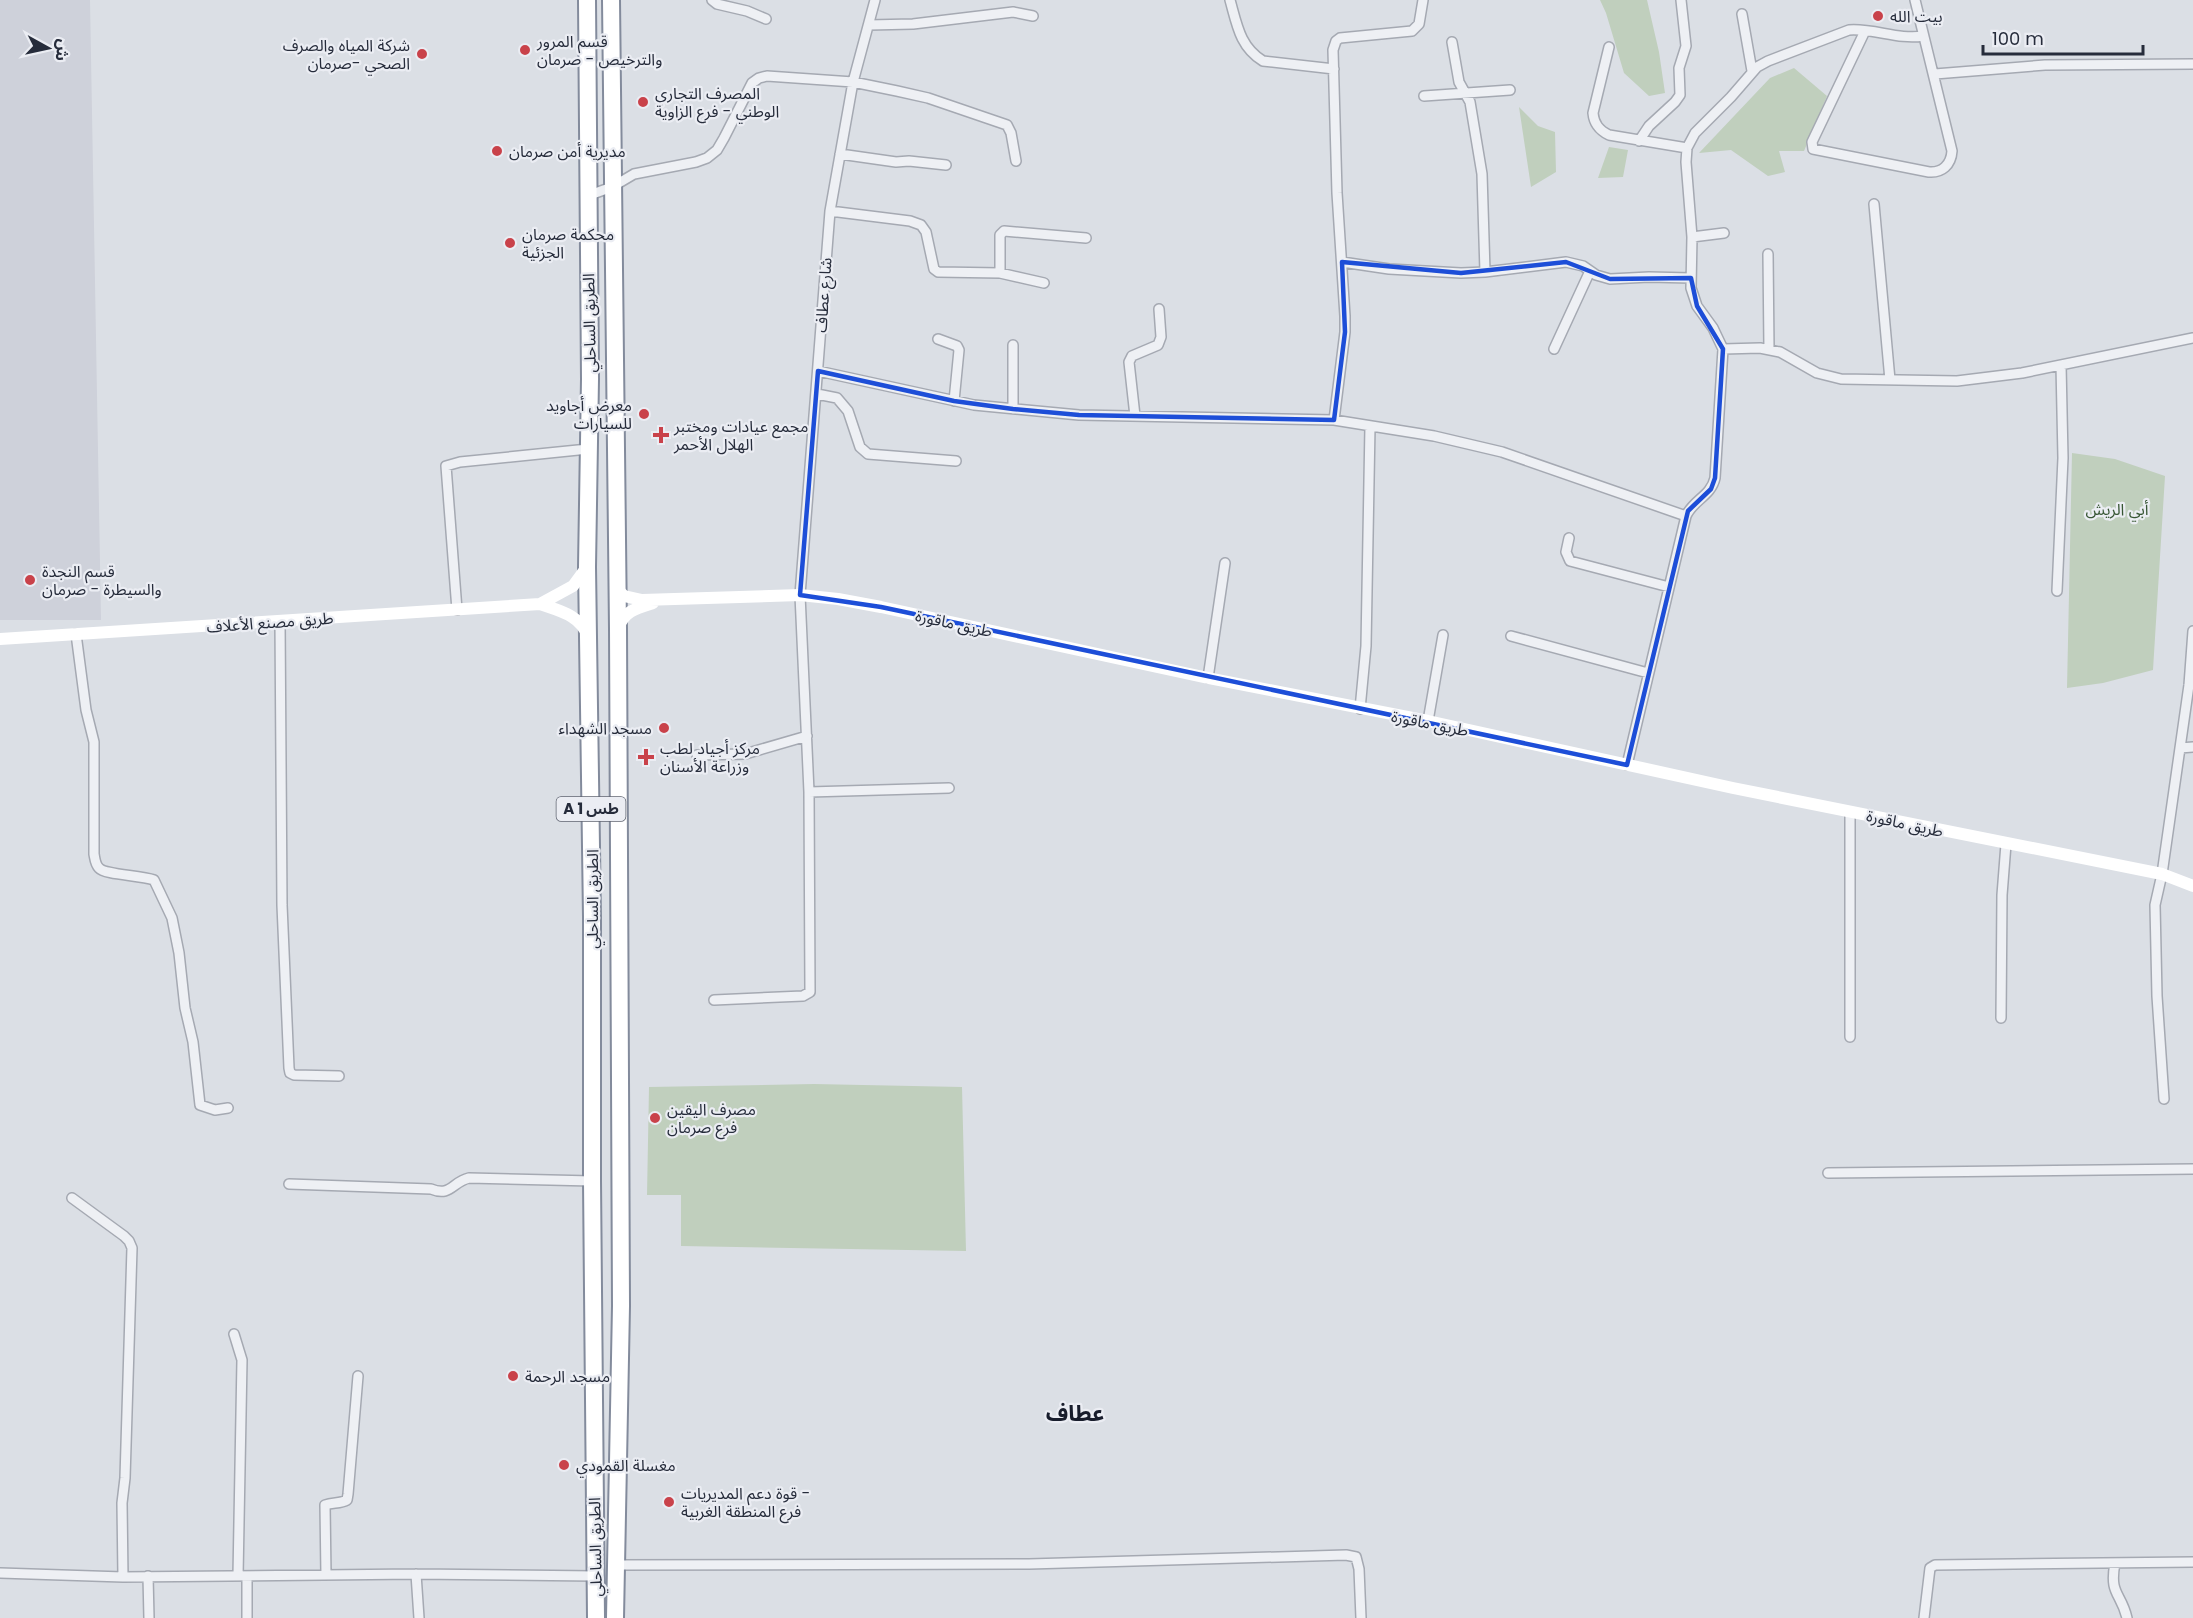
<svg xmlns="http://www.w3.org/2000/svg" width="2193" height="1618" font-family="Poppins,'Noto Sans Arabic',sans-serif">
<style>
.built{fill:#ced1da}
.green{fill:#c0cfbd}
.lines{fill:none;stroke-linecap:round;stroke-linejoin:round}
.street-casing{stroke:#a5a9b2;stroke-width:12}
.highway-casing{stroke:#838b9c;stroke-width:20}
.street{stroke:#eef0f4;stroke-width:9}
.secondary{stroke:#fff;stroke-width:12}
.highway{stroke:#fff;stroke-width:16}
.marked{fill:none;stroke:#1d4ed8;stroke-width:4.5;stroke-linejoin:round}
.poi-dot{fill:#c9424a;stroke:#ebedf3;stroke-width:2}
.labels{text-anchor:middle;stroke-width:4.5;stroke-linejoin:round;paint-order:stroke}
.shield{fill:#ebedf3;stroke:#616672;stroke-width:1.5}
.shield-label{font-size:15px;font-weight:bold;fill:#262c3b}
.poi-label{font-size:16px;fill:#262c3b;stroke:#ebedf3;text-anchor:start}
.street-label{font-size:16px;fill:#262c3b;stroke:#ebedf3}
.park-label{font-size:16px;fill:#375634;stroke:#ebedf3}
.district-label{font-size:22px;font-weight:bold;fill:#181d2c;stroke:#ebedf3}
</style>
<rect width="100%" height="100%" fill="#dbdfe5"/>
<!-- built -->
<path class="built" d="M0,0H90L101,620H0Z"/>
<!-- green -->
<path class="green" d="M1600,0H1647L1659,52L1665,93L1649,96L1624,73L1606,13Z
M1794,68L1827,96L1804,151H1779L1785,172L1768,176L1731,150L1699,153L1770,78Z
M1519,107L1538,126L1555,132L1556,172L1531,187Z
M1609,147L1628,150L1623,177L1598,178Z
M2072,453L2115,459L2165,476L2153,670L2103,683L2067,688Z
M814,1084L962,1087L966,1251L681,1246V1195H647L649,1087Z"/>
<g class="lines">
<defs>
<path id="street" d="M712,0L717,4L747,11L766,19
M1230,0C1237,25 1240,47 1263,61L1334,69
M1742,14L1752,71
M869,25L913,24L1013,12L1033,16
M1865,31L1812,142L1813,149L1929,172C1942,173 1951,165 1952,151L1915,0
M1452,42L1459,82L1470,102L1482,174L1485,272
M1609,47L1593,113C1594,124 1599,130 1609,135L1687,148
M1935,74L2045,65L2193,64
M1424,96L1510,90
M1639,141L1649,126L1675,102L1680,95L1679,68L1686,46L1681,0
M840,154L896,162L909,161L946,165
M587,196L612,187L634,174L696,162L707,158L717,150L724,138L752,83L759,78L767,76L853,82L897,91L928,98L1007,125L1011,133L1016,161
M1874,204L1890,380
M830,211L910,221L921,225L926,232L934,269L938,272L1000,273L1044,283
M1692,237L1724,233
M1768,254L1769,349
M1342,262L1389,269L1461,273L1485,272L1566,262L1583,266L1596,275L1610,279L1649,277L1691,278
M1000,273V235L1004,231L1086,238
M938,339L957,346L959,350L954,401
M1013,345V409
M1554,349L1590,271
M1723,349L1760,348L1780,352L1817,373L1841,379L1957,381L2022,373L2193,338
M818,371L974,405L1079,415L1334,420L1434,436L1502,452L1686,516
M817,394L837,398L848,411L860,447L868,454L956,461
M1135,416L1129,362L1132,356L1158,345L1161,337L1159,309
M1334,420L1345,332V316L1337,193L1333,50L1336,41L1340,38L1412,31L1419,24L1423,0
M1569,538L1566,552L1570,561L1669,587
M2057,591L2063,458L2061,365
M457,610L446,466L460,462L588,449
M280,621L282,905L289,1068L290,1073L294,1075L339,1076
M76,634L86,710L94,742V854C95,859 95,864 99,868C105,875 140,875 154,880L172,918L179,953L185,1008L193,1042L200,1105L215,1110L228,1108
M1511,636L1648,673
M1208,678L1225,563
M1360,709L1366,646L1370,426
M1428,721L1443,635
M2180,748L2193,747
M697,755L745,754L807,736
M1627,765L1686,516C1693,500 1711,496 1715,478L1723,349L1713,328L1697,306L1691,288L1692,237L1686,162L1687,148L1695,133L1731,97L1757,67L1768,61L1849,30C1874,28 1898,40 1923,36
M809,792L949,788
M1850,812V1037
M714,1000L803,996L810,992L809,792L800,595L830,211L853,82L875,0
M2001,1018L2002,895L2006,844
M2164,1099L2157,996L2155,905L2162,874L2189,685L2193,631
M1828,1173L2193,1169
M289,1184L431,1189C451,1197 452,1182 469,1178L592,1181
M72,1198L124,1236L129,1241L132,1248L125,1478L122,1503L123,1577
M234,1334L242,1360L238,1576
M2115,1563C2109,1595 2121,1592 2127,1618
M614,1565L1029,1564L1346,1555L1356,1557L1359,1569L1361,1618
M0,1573L123,1577L416,1574L595,1576
M416,1574L419,1618
M326,1575L325,1505C333,1502 340,1504 347,1500L348,1494L358,1376
M148,1576L149,1618
M247,1576V1618
M1924,1618L1930,1568L1935,1565L2193,1562"/>
<path id="highway" d="M587,0L590,379L587,567L592,917V1181L596,1618
M611,0L618,628L621,1306L615,1618"/>
</defs>
<!-- street casing -->
<use href="#street" class="street-casing"/>
<!-- highway casing -->
<use href="#highway" class="highway-casing"/>
<!-- street -->
<use href="#street" class="street"/>
<!-- secondary -->
<path class="secondary" d="M617,589L624,596L642,600L800,595L838,599L881,607L1208,678L1428,721L1733,788L2162,874L2193,886
M540,604L573,586L587,567
M618,628C624,611 637,608 653,603
M0,639L540,604C560,611 580,615 588,636"/>
<!-- highway -->
<use href="#highway" class="highway"/>
</g>
<!-- marked area -->
<path class="marked" d="M1342,262L1461,273L1566,262L1610,279L1691,278L1697,306L1723,349L1715,478L1711,489L1688,511L1627,765L881,607L800,595L818,371L954,401L1013,409L1079,415L1334,420L1345,332Z"/>
<!-- markers -->
<g class="poi-dot">
<circle cx="1878" cy="16" r="6"/>
<circle cx="525" cy="50" r="6"/>
<circle cx="422" cy="54" r="6"/>
<circle cx="643" cy="102" r="6"/>
<circle cx="497" cy="151" r="6"/>
<circle cx="510" cy="243" r="6"/>
<circle cx="644" cy="414" r="6"/>
<path d="M658 426h6v6h6v6h-6v6h-6v-6h-6v-6h6z"/>
<circle cx="30" cy="580" r="6"/>
<circle cx="664" cy="728" r="6"/>
<path d="M643 748h6v6h6v6h-6v6h-6v-6h-6v-6h6z"/>
<circle cx="655" cy="1118" r="6"/>
<circle cx="513" cy="1376" r="6"/>
<circle cx="564" cy="1465" r="6"/>
<circle cx="669" cy="1502" r="6"/>
</g>
<g class="labels">
<!-- shield labels -->
<rect class="shield" x="556.5" y="797" width="69" height="24" rx="4.5"/>
<g class="shield-label">
<text x="591" y="814">A 1 طس</text>
</g>
<!-- poi labels -->
<g class="poi-label">
<text x="1890" y="22">بيت الله</text>
<text x="537" y="47">قسم المرور<tspan x="537" dy="18">والترخيص - صرمان</tspan></text>
<text x="410" y="51" text-anchor="end">شركة المياه والصرف<tspan x="410" dy="18">الصحي -صرمان</tspan></text>
<text x="655" y="99">المصرف التجاري<tspan x="655" dy="18">الوطني - فرع الزاوية</tspan></text>
<text x="509" y="157">مديرية أمن صرمان</text>
<text x="522" y="240">محكمة صرمان<tspan x="522" dy="18">الجزئية</tspan></text>
<text x="632" y="411" text-anchor="end">معرض أجاويد<tspan x="632" dy="18">للسيارات</tspan></text>
<text x="674" y="432">مجمع عيادات ومختبر<tspan x="674" dy="18">الهلال الأحمر</tspan></text>
<text x="42" y="577">قسم النجدة<tspan x="42" dy="18">والسيطرة - صرمان</tspan></text>
<text x="652" y="734" text-anchor="end">مسجد الشهداء</text>
<text x="660" y="754">مركز أجياد لطب<tspan x="660" dy="18">وزراعة الأسنان</tspan></text>
<text x="667" y="1115">مصرف اليقين<tspan x="667" dy="18">فرع صرمان</tspan></text>
<text x="525" y="1382">مسجد الرحمة</text>
<text x="576" y="1471">مغسلة القمودي</text>
<text x="681" y="1499">قوة دعم المديريات -<tspan x="681" dy="18">فرع المنطقة الغربية</tspan></text>
</g>
<!-- street labels -->
<g class="street-label">
<text transform="translate(823 295) rotate(-86)" y="6">شارع عطاف</text>
<text transform="translate(589 323) rotate(-91)" y="6">الطريق الساحلي</text>
<text transform="translate(270 622) rotate(-4)" y="6">طريق مصنع الأعلاف</text>
<text transform="translate(954 623) rotate(12)" y="6">طريق ماقورة</text>
<text transform="translate(1430 723) rotate(11)" y="6">طريق ماقورة</text>
<text transform="translate(1905 823) rotate(12)" y="6">طريق ماقورة</text>
<text transform="translate(592 899) rotate(-90)" y="6">الطريق الساحلي</text>
<text transform="translate(595 1547) rotate(-91)" y="6">الطريق الساحلي</text>
</g>
<!-- park labels -->
<g class="park-label">
<text x="2117" y="515">أبي الريش</text>
</g>
<!-- district labels -->
<g class="district-label">
<text x="1075" y="1421">عطاف</text>
</g>
</g>
<!-- north arrow -->
<g transform="translate(48 48) rotate(98)" stroke="#ebedf3" stroke-width="4.5" paint-order="stroke">
<path d="M0-4.5L10 22L0 15L-10 22Z" fill="#262c3b"/>
<text y="-9" font-size="16" font-weight="bold" text-anchor="middle" fill="#262c3b">ش</text>
</g>
<!-- scale -->
<path d="M1983 45v9h160v-9" fill="none" stroke="#262c3b" stroke-width="3"/>
<text x="1992" y="45" font-size="18" fill="#262c3b" stroke="#ebedf3" stroke-width="4.5" paint-order="stroke">100 m</text>
</svg>
